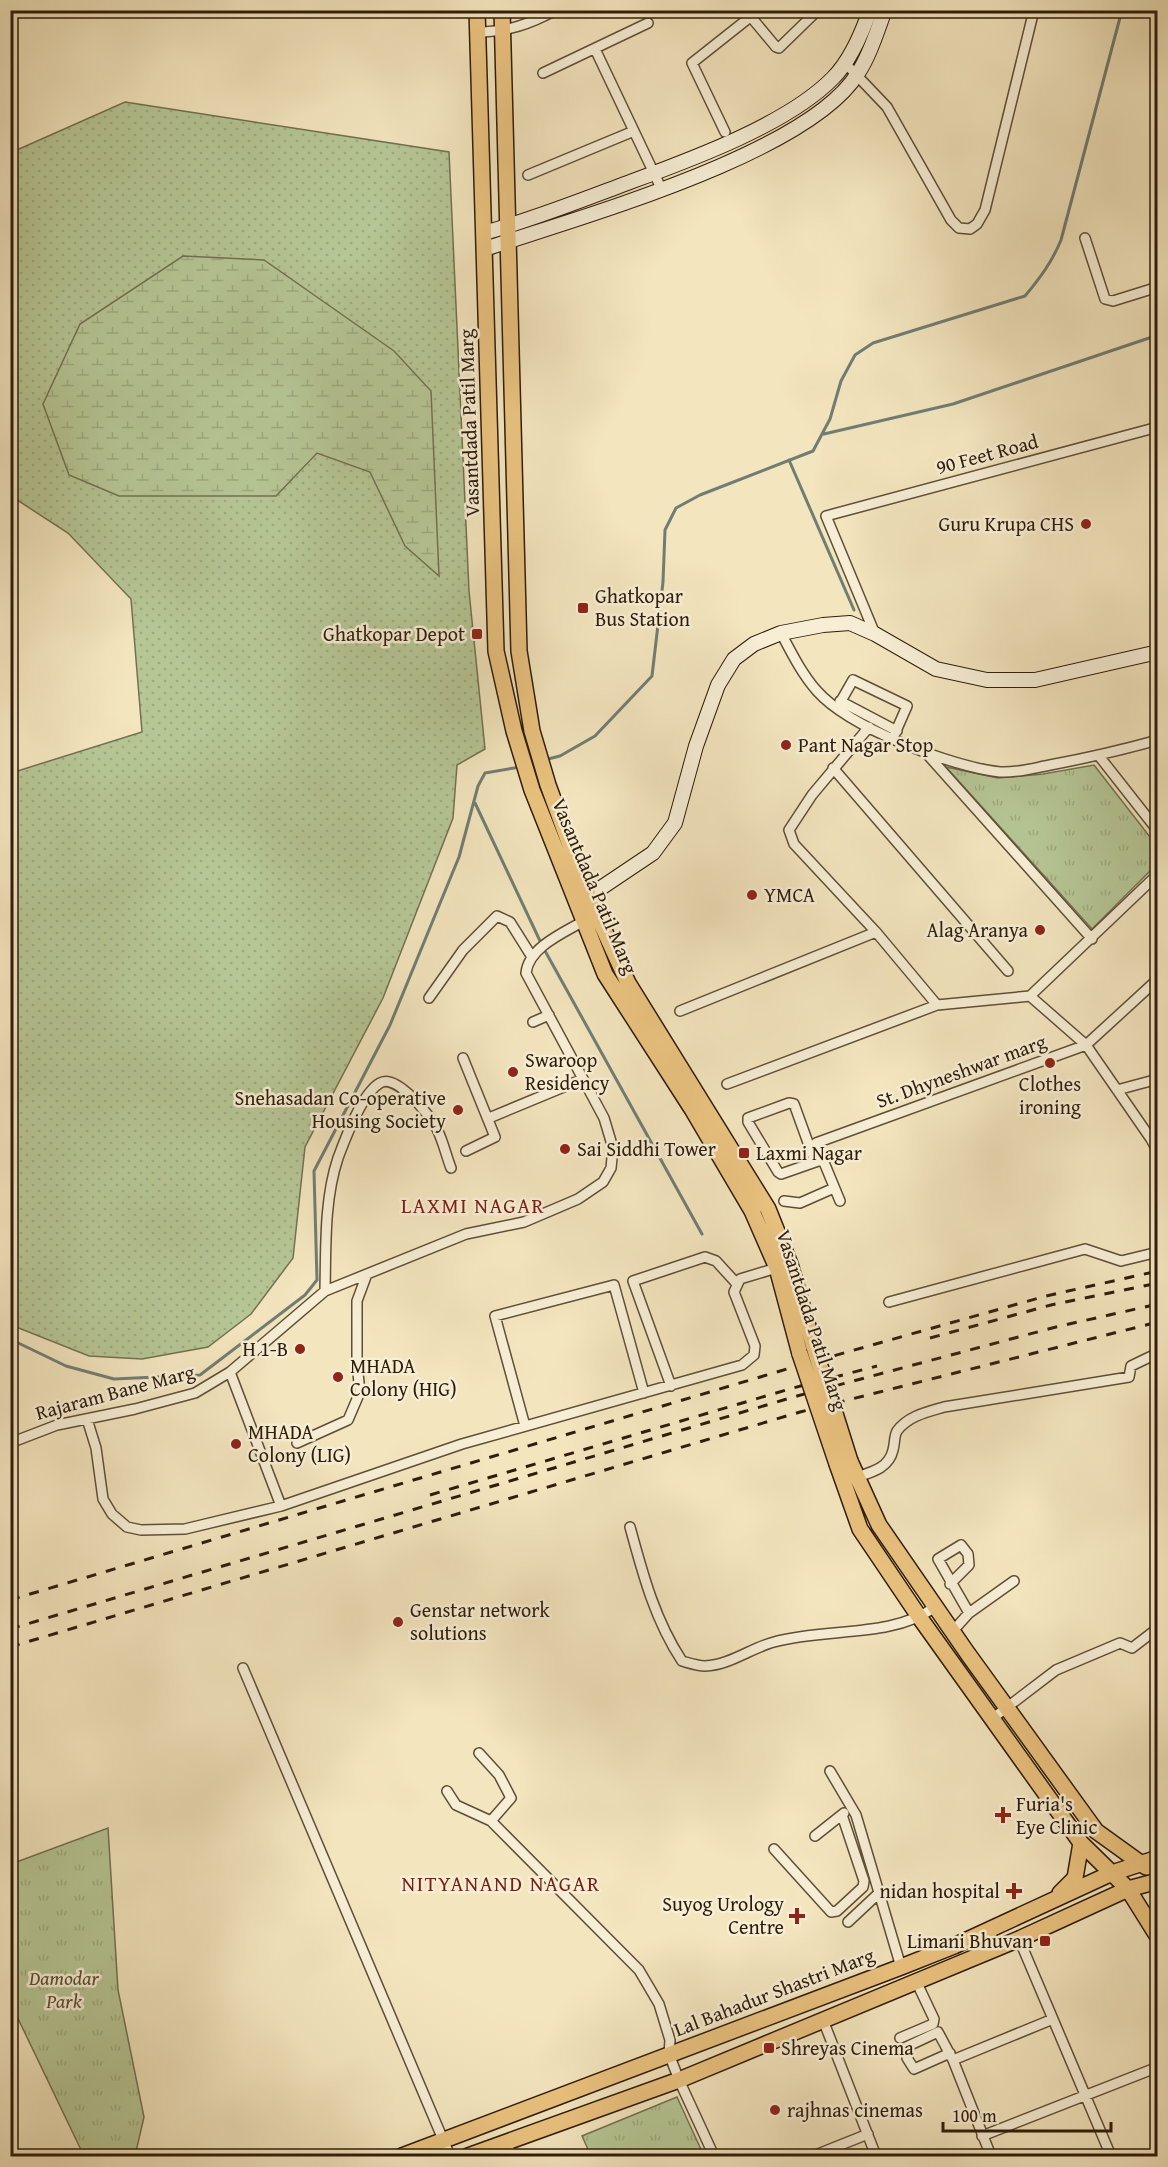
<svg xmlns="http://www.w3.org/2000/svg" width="1168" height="2167" font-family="'Gentium Book Plus',serif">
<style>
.grass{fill:url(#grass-dots);stroke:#727150;stroke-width:1.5}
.wetland{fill:url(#wetland-marsh);stroke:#727150;stroke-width:1.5}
.park{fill:url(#park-tufts);stroke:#727150;stroke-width:1.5}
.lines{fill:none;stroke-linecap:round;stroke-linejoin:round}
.stream{stroke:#717d74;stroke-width:3}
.street-casing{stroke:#5f4e37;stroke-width:12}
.secondary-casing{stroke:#2e1c0a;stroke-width:16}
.primary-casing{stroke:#2e1c0a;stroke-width:18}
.street{stroke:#f7eed5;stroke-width:9}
.secondary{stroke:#f7eed5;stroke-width:14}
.primary{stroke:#eac27f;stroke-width:15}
.rail{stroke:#2e1c0a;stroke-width:3;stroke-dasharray:10 10;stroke-linecap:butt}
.primary-bridge-casing{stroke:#2e1c0a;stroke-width:18;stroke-linecap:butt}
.primary-bridge{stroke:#eac27f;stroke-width:15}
.poi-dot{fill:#8f2418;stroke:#f7eed5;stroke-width:2}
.labels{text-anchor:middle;stroke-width:5;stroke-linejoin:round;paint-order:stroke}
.street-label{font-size:20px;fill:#2e1c0a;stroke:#f7eed5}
.poi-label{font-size:20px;fill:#2e1c0a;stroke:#f7eed5;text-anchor:start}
.park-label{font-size:20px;font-style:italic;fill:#574f34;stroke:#f7eed5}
.neighbourhood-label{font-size:21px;letter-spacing:1.5px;fill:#7a1f14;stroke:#f7eed5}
</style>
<defs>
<pattern id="grass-dots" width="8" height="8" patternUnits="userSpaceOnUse" patternTransform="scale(1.5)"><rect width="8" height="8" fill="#b6c695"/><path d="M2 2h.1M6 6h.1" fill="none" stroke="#9daa7f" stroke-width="1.8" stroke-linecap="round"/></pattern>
<pattern id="wetland-marsh" width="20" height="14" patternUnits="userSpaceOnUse" patternTransform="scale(1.5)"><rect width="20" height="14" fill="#b6c695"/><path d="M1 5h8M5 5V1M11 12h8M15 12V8" fill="none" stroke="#9daa7f"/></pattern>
<pattern id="park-tufts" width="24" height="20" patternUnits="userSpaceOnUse" patternTransform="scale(1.5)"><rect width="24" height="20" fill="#b6c695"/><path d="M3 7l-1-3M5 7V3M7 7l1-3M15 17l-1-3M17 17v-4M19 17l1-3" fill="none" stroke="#9daa7f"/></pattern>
</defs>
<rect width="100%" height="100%" fill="#f3e5be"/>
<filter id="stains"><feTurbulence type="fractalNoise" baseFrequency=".00333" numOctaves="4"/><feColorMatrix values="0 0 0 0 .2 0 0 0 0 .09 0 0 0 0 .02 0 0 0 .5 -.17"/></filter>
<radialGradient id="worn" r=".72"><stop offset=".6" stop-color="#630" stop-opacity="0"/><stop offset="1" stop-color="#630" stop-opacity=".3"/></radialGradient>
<!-- grass -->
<path class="grass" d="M125,102L449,152L469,591L485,749L457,765L453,818L383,998L305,1147L293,1258L251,1314L208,1347L142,1359L89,1356L11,1325V773L142,732L131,599L68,533L11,496L10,153Z"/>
<!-- wetland -->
<path class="wetland" d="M183,256L264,260L394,351L431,391L439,576L405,546L370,472L317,453L276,496H119L69,475L43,404L80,324Z"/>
<!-- park -->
<path class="park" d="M1094,765L1157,846L1158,863L1092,929L946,767L998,778L1043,774Z
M108,1828L118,1990L144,2117L135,2156H84L11,2004V1864Z
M677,2097L704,2156H591L582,2136Z"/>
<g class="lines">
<!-- stream -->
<path class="stream" d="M824,434L953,404L1158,335
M789,460L854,610
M544,760L560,756L595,736L652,676L663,582L665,530L676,508L700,495L813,451L830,419L841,381L855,355L873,343L1025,296C1040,278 1052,262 1061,240L1122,10
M475,803L541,943
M544,949L702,1234
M10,1339L66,1366L114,1379L200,1375L305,1295L317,1280L314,1171L390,1025L459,857L478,786L485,773L520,767"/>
<defs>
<path id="street" d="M751,17L776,47L779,48L818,10
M478,32C507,32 530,24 556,10
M595,49L661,188
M845,63L887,107L951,220L959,228L970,229L977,224L985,210L1034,10
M543,73L648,23
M725,132L692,63L759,10
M528,175L634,131
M1085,238L1105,299L1113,301L1158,287
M781,633C792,654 802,674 817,691C850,728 952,767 1000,772C1017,773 1034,768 1050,765C1087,758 1122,750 1158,740
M875,634L826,516L1158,427
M840,701L897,731
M837,708L853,680L907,706L893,738
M869,727L812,795L789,830L794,844L876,932L937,1005
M926,753L1092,939
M1099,756L1158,831
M833,768L1008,971
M1030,996L1086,1045L1151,1139L1158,1152
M429,998L463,950L497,916L510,922L532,957
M680,1011L876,932
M533,1022L549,1015
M463,1058L495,1137L466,1151
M727,1084L937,1005L1030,996L1158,874
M1117,1090L1158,1079
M489,1118L583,1079
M815,1162L794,1104L789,1103L748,1118V1122L778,1172L781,1174L821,1160
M784,1201L800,1203L834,1188
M840,1201L816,1143L1086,1045L1158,979
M325,1291C326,1248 324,1200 338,1158C345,1139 362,1093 380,1083C396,1073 430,1115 437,1129C443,1141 446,1155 451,1168
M889,1302L1085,1249L1121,1261L1158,1252
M230,1372L281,1506
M671,1386L633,1281L705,1257L716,1261L737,1284
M87,1419L96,1448L103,1499L112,1514L127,1527L141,1530L185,1529L281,1506L462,1444L742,1365L754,1355L755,1346L734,1292L740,1279L780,1267
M525,1426L495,1316L614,1285L644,1393
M10,1443L57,1425L135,1409L195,1393L230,1372L325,1291L466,1234L524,1222L578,1199L603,1182L611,1168L613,1148L604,1118L526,973C529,946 566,932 587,919
M297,1443L348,1420L360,1392L357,1364V1301L367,1274
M857,1477C872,1472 889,1468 893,1450C895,1443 894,1436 897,1431C908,1416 927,1412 944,1407L1129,1377L1131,1366L1158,1353
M630,1527C643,1575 655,1620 682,1661C689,1663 698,1666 705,1666C730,1665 751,1648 774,1642C827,1627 890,1639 935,1607
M950,1584L969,1565L968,1554L961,1545L938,1559L969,1613
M952,1632L969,1613L1014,1581
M243,1668L450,2156
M993,1718L1056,1670L1120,1643L1132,1648L1158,1628
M479,1753L499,1775L511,1798L491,1821
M830,1771L856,1815L901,1967
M447,1791L456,1805L491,1821L639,1970L659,2004L670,2040L669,2054L679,2080L714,2156
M815,1836L844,1813
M774,1849L831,1912L837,1911L863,1887L864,1881L842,1815
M848,1922L879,1893
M1019,1939L1111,2156
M823,2020L876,2156
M900,2038L933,2024L934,2019L916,1981
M906,2047L938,2032L953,2060
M907,2058L914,2069L950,2053
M982,2136L1158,2067
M506,2143L512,2156
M813,2156L868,2134
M991,2156L953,2060L1053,2019"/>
<path id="secondary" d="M484,233C531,220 577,202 622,185C684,162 786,126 833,78C850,61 862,33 870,10
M485,249C576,218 809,154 858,73C870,55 877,31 885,10
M580,902L653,853L675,823L696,746L718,685L734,659L754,644L781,633L823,625L850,623L875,634L936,669L987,680H1035L1158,652"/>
<path id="primary" d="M477,10L496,651L514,731L532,790L605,974L692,1109L752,1211L777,1268L800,1354
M502,10L519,651L532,731L548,785L589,897L628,983L768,1209L790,1264L814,1347
M850,1461L879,1525L968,1654L1096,1831L1146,1867
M837,1464L860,1529L920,1618L1081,1843L1128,1889L1158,1937
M1060,1893L1075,1878L1081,1843
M402,2156L901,1967L954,1946L1112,1873L1158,1858
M468,2156L679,2080L1019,1939L1128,1889L1158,1881"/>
</defs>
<!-- street casing -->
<use href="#street" class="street-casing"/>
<!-- secondary casing -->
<use href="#secondary" class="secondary-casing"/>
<!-- primary casing -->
<use href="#primary" class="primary-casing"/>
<!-- street -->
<use href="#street" class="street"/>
<!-- secondary -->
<use href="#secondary" class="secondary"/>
<!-- primary -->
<use href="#primary" class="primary"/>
<!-- rail -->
<path class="rail" d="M930,1338L1051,1305L1158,1283
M430,1495L793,1388L877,1366
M10,1600L787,1369L1046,1296L1158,1271
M10,1629L797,1396L1056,1327L1158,1304
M10,1647L800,1412L1158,1322"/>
<defs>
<path id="primary-bridge" d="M814,1347L850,1461
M800,1354L837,1464"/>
</defs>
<!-- primary-bridge casing -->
<use href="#primary-bridge" class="primary-bridge-casing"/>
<!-- primary-bridge -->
<use href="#primary-bridge" class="primary-bridge"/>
</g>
<!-- markers -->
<g class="poi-dot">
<circle cx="1086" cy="524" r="6"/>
<rect x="577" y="602" width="12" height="12" rx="3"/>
<rect x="471" y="628" width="12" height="12" rx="3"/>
<circle cx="786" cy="745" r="6"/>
<circle cx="752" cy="895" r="6"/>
<circle cx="1040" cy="930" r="6"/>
<circle cx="1050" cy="1063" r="6"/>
<circle cx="513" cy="1072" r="6"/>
<circle cx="458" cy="1110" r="6"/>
<circle cx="565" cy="1149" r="6"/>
<rect x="738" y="1147" width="12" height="12" rx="3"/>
<circle cx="300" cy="1349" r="6"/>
<circle cx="338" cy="1377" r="6"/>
<circle cx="236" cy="1444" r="6"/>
<circle cx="398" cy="1622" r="6"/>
<path d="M1000 1806h6v6h6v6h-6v6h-6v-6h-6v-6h6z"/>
<path d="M1011 1882h6v6h6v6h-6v6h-6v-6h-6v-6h6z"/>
<path d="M794 1907h6v6h6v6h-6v6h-6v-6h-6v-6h6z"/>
<rect x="1039" y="1935" width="12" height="12" rx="3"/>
<rect x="763" y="2042" width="12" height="12" rx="3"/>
<circle cx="775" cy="2110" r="6"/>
</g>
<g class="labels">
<!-- street labels -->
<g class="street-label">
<text transform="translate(469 423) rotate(-92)" y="7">Vasantdada Patil Marg</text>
<text transform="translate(987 454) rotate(-15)" y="7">90 Feet Road</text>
<text transform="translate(595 886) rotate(67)" y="7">Vasantdada Patil Marg</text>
<text transform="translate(961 1071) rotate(-20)" y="7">St. Dhyneshwar marg</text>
<text transform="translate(812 1320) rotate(72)" y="7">Vasantdada Patil Marg</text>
<text transform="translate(115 1392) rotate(-15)" y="7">Rajaram Bane Marg</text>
<text transform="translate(774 1992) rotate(-21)" y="7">Lal Bahadur Shastri Marg</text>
</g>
<!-- poi labels -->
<g class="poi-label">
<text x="1074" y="531" text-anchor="end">Guru Krupa CHS</text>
<text x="595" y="603">Ghatkopar<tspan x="595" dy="23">Bus Station</tspan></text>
<text x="465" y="641" text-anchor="end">Ghatkopar Depot</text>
<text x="798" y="752">Pant Nagar Stop</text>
<text x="764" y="902">YMCA</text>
<text x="1028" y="937" text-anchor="end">Alag Aranya</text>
<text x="525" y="1067">Swaroop<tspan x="525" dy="23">Residency</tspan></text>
<text x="1050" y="1091" text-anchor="middle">Clothes<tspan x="1050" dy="23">ironing</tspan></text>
<text x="446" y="1105" text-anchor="end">Snehasadan Co-operative<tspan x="446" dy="23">Housing Society</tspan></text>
<text x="577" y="1156">Sai Siddhi Tower</text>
<text x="756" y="1160">Laxmi Nagar</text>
<text x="288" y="1356" text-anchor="end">H 1-B</text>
<text x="350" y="1373">MHADA<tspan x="350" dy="23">Colony (HIG)</tspan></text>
<text x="248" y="1439">MHADA<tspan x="248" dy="23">Colony (LIG)</tspan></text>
<text x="410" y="1617">Genstar network<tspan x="410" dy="23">solutions</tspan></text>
<text x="1016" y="1811">Furia's<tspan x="1016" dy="23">Eye Clinic</tspan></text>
<text x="1000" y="1898" text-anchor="end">nidan hospital</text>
<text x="784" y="1911" text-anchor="end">Suyog Urology<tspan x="784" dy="23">Centre</tspan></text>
<text x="1033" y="1948" text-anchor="end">Limani Bhuvan</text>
<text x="781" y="2055">Shreyas Cinema</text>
<text x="787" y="2117">rajhnas cinemas</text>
</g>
<!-- park labels -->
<g class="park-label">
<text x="64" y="1985">Damodar<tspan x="64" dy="23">Park</tspan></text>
</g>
<!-- neighbourhood labels -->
<g class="neighbourhood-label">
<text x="473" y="1213">LAXMI NAGAR</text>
<text x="501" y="1891">NITYANAND NAGAR</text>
</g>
</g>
<!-- margin -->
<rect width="1168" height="2167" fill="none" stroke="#f3e5be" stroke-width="36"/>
<rect x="12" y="12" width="1144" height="2143" fill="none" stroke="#2e1c0a" stroke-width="3"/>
<rect x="18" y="18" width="1132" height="2131" fill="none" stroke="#2e1c0a" stroke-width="1.5"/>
<!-- scale -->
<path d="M943 2122v9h168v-9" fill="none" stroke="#2e1c0a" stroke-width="3"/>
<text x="952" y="2122" font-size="18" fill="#2e1c0a" stroke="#f7eed5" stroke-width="4.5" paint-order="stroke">100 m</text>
<rect width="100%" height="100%" filter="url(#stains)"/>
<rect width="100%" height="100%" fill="url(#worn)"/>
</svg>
